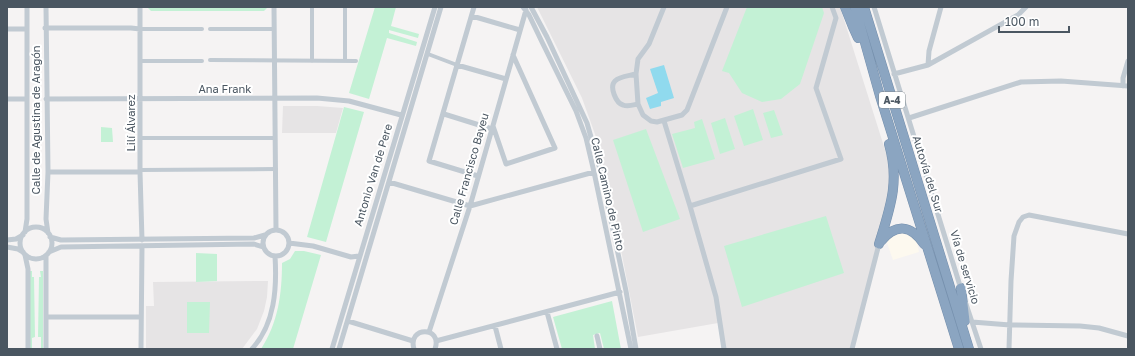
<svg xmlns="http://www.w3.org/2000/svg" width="1135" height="356" font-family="'Golos Text',sans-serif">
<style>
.commercial{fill:#fdf9ef}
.education{fill:#e6e4e5}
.green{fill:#c3f1d5}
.water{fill:#90daee}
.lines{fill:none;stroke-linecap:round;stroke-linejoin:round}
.motorway-casing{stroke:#7690ad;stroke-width:10}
.pedestrian{stroke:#c1cad2;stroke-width:4}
.minor{stroke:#c1cad2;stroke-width:5}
.motorway{stroke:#8ba5c1;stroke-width:9}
.labels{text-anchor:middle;stroke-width:4;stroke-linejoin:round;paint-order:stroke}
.shield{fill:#fff;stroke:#808990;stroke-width:1}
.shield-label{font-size:10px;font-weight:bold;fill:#4a5661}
.street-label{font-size:11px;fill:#4a5661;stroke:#fff}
</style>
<rect width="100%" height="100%" fill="#f5f3f3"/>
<!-- commercial -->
<path class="commercial" d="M900,231L916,238L919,252L893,260L886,240Z"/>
<!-- education -->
<path class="education" d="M537,7H840L892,172V189L850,349H722L718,323L638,337L612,204L596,137L582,98Z
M283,106H317L343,108L336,133H282Z
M268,281L267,297L264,311L257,329L242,349H146V306H154L153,282Z"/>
<!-- green -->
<path class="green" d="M147,7H268L264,11H151Z
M375,7H396L391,26L419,34L418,38L389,30V33L417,42L416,46L387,38L369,99L349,93Z
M747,7H822L824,13L800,84L781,99L762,102L742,93L729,73L722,71Z
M344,107L364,112L326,242L307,237Z
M753,109L763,140L744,146L734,116Z
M774,110L783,135L771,138L763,113Z
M725,118L735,149L720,154L711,123Z
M702,119L715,159L683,168L672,134L695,128L694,122Z
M101,127L112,128L113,142H101Z
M646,129L680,219L643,232L613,140Z
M826,216L844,273L742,307L724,246Z
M295,251H304L321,255L293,349H261C278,323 282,294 282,263L290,259Z
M196,253L217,254V281L196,282Z
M29,271H32V277H34L35,337L32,338V349H29Z
M40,271H43V349H41V337H38L39,277H41Z
M612,301L621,349H604L600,333L593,335L595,349H562L553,317Z
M187,302H210L209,333H187Z"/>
<!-- water -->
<path class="water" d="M664,65L674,98L661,102V106L650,109L646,98L658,93L650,69Z"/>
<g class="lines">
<defs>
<path id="motorway" d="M845,7L853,27L858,38
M855,7L880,96L959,349
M864,7L969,349
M881,241C896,223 911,225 924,244
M879,244C890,208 900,182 889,144
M961,288L965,321"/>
</defs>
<!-- motorway casing -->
<use href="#motorway" class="motorway-casing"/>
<!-- pedestrian -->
<path class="pedestrian" d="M312,7V61
M140,29H202
M210,29H274
M428,54L457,65
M210,60L356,61
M140,61H202
M345,61V7
M140,138H275
M140,170L276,169"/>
<!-- minor -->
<path class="minor" d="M46,7L48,172L46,219L48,233
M140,7V172L142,240
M274,7L276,230
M474,7L429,161L478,176
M523,7L529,15L542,42L576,111L586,138L594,172L631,349
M531,7L547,37L587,123L600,169L626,291L636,349
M664,7L649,44L638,59L636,74L638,104L643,115L651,121L657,122L682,115L687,110L727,7
M874,7L961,289
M472,16L520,30
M45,28H131L140,29
M7,29H27
M457,65L506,79
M928,65L929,51L941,7
M636,74C629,76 620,76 615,81C609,87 616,103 623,105C628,107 633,105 638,104
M894,74L928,65L1018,15L1026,7
M1123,86V78L1128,61
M7,99H27
M46,99L317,98L349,101L401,115
M444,114L492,129
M909,118L1021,82L1061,81L1128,86
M664,121L690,206L716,297L724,349
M493,126L506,164L555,148L513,55
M48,172H140
M389,182L470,206L594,172
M690,206L841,159L816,88L836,18L832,7
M20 243a16 16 0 1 1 32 0a16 16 0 1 1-32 0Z
M263 243a13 13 0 1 1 26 0a13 13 0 1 1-26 0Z
M25,232L27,219V7
M50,237L61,240L254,238L265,235
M7,240L16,239L23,235
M289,243L313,246L351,257L359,256
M7,247L18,249L23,252
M49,252L61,247L254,244L263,247
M25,255L28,269V349
M46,256V349
M966,304L981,349
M547,312L557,349
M46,317H141
M348,321L413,341
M972,322L1010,325L1080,326L1099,328L1128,336
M495,326L501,349
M429,332L470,206L526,10
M597,336L600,349
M436,341L620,292
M141,349L142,246
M252,349C275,324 277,288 275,256
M332,349L435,7
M339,349L441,7
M414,349C407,326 443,326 435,349
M852,349L879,244
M1009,349L1011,281L1014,236L1019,222L1023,217L1029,215L1128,234"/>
<!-- motorway -->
<use href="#motorway" class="motorway"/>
</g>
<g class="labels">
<!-- shield labels -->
<rect class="shield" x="879" y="92" width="26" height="16" rx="3"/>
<g class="shield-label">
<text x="892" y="104">A-4</text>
</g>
<!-- street labels -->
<g class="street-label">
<text x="225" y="93">Ana Frank</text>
<text transform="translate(36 120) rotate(-90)" y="4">Calle de Agustina de Aragón</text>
<text transform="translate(131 123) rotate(-90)" y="4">Lilí Álvarez</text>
<text transform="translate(469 169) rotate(-74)" y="4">Calle Francisco Bayeu</text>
<text transform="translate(928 174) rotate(73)" y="4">Autovía del Sur</text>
<text transform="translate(373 175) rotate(-73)" y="4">Antonio Van de Pere</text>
<text transform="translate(608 194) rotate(77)" y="4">Calle Camino de Pinto</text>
<text transform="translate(965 267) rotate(73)" y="4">Vía de servicio</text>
</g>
</g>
<!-- border -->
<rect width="1135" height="356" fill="none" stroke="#4a5661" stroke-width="16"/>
<!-- scale -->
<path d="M999 26v6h70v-6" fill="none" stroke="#4a5661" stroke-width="2"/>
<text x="1005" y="26" font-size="12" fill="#4a5661" stroke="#ffffff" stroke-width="3" paint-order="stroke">100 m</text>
</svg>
